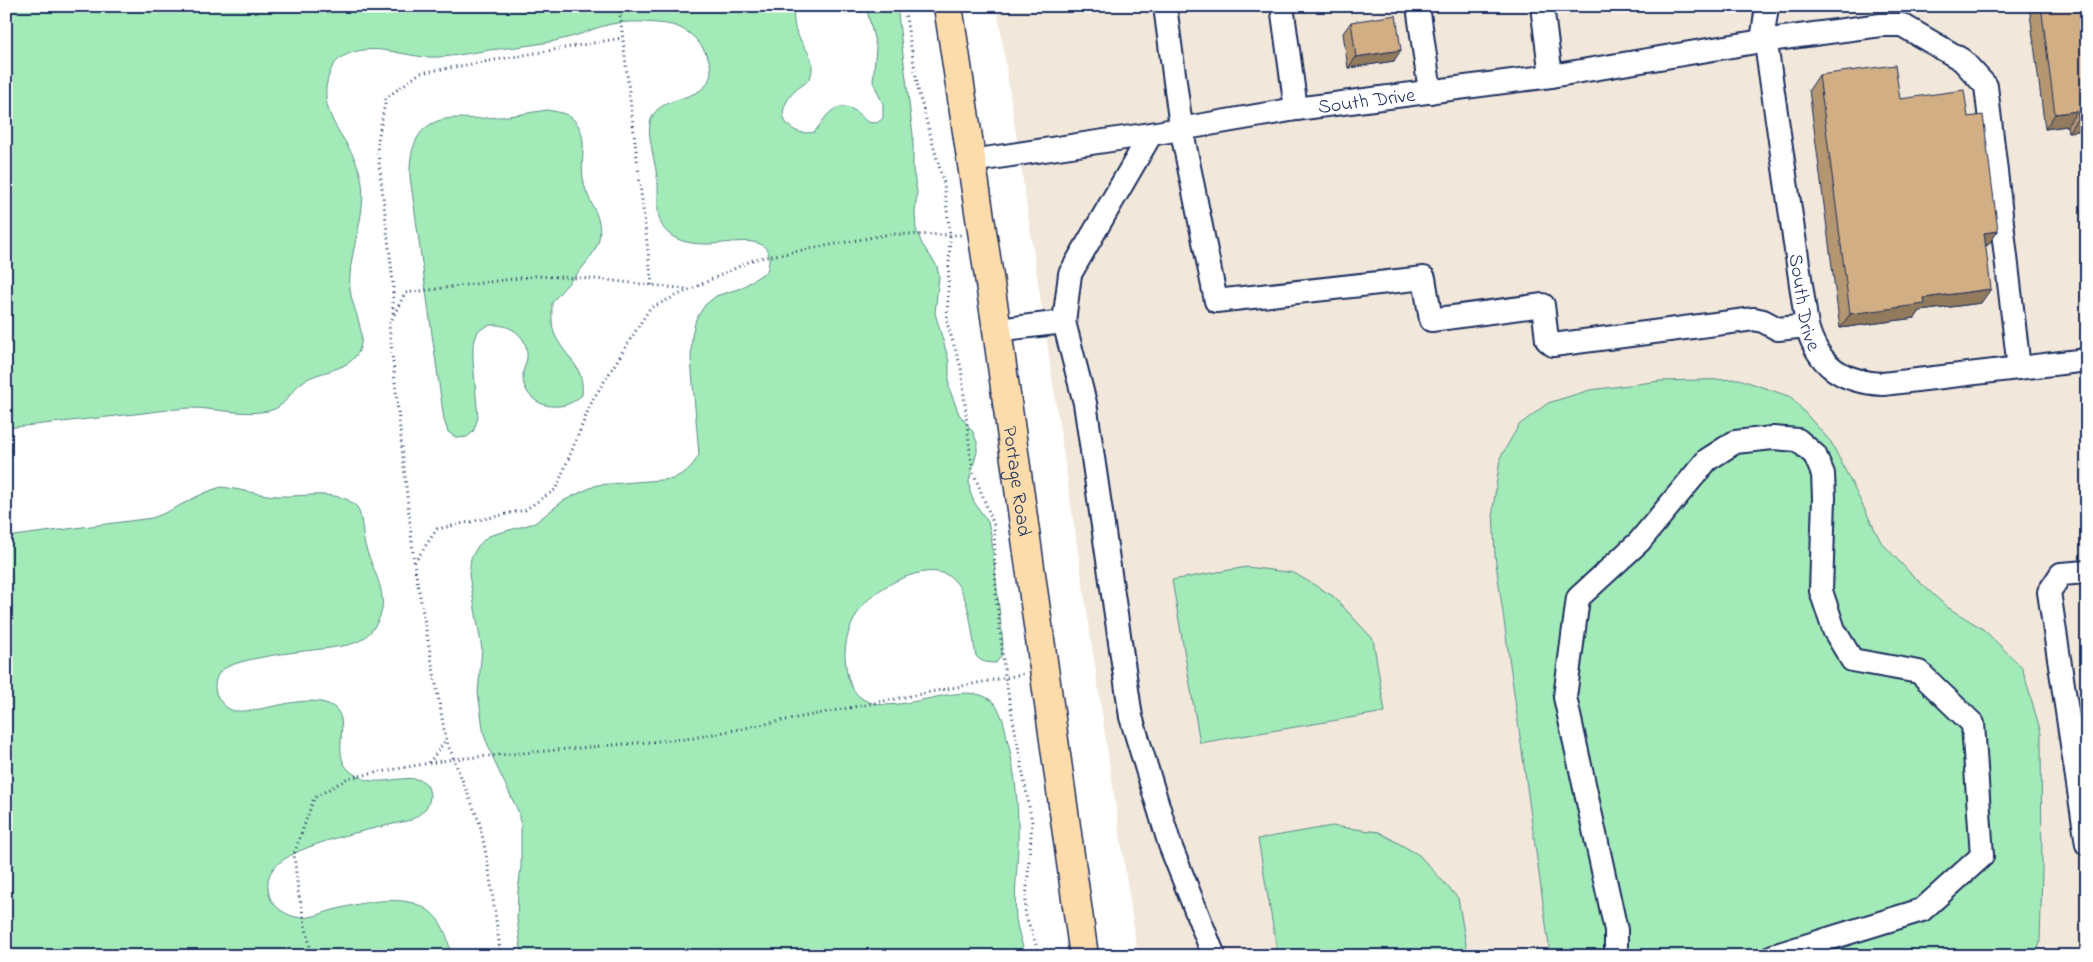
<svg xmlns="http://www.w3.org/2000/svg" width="2093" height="962" font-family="'Indie Flower',sans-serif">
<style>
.built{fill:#f1e7da}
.green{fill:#a2eab8;stroke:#5e8c8b}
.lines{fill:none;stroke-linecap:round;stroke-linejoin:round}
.minor-casing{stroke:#1b2f5e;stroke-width:26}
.major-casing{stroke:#1b2f5e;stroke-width:31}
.path{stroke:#1b2f5e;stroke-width:3;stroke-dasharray:1 4;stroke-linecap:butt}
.minor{stroke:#fff;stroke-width:22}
.major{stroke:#fddcac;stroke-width:28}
.wall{fill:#b49671;stroke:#1b2f5e}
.shaded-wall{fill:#927a5c;stroke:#1b2f5e}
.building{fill:#d1ae83;stroke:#1b2f5e}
.labels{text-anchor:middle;stroke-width:4.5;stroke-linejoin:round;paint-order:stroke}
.street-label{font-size:20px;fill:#1b2f5e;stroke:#fff}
</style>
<rect width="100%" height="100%" fill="#fff"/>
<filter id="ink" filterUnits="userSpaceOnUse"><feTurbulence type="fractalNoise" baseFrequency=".02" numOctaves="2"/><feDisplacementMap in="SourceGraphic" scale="10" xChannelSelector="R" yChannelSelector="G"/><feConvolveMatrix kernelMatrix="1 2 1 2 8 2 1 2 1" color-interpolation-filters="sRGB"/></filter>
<g filter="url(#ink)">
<!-- built -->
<path class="built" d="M997,6H2087V956H1138Z"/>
<!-- green -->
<path class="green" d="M6,6H793C794,16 793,24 797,33C801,44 814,56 812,68C812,72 811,77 809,79C805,85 798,87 794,92C785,101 778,116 789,126C796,133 805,134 814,132C818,128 820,124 824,119C839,99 853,106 867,122L877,123L883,118V104L873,82L876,47L866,6H897L913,135V169L917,192L915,213L916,229L922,244L937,266L939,277L935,313L949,361V388L959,414L973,432L977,442V452L969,481L970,492L974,502L988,522L991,534L1003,644L1001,656L996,663C987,663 981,662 976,656C971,632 971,599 954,580C933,558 882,584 866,602C854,615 845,636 845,654C847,757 958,665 994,703C1002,713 1005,726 1007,738C1016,773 1019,812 1018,847C1017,872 1014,895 1016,919C1018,931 1022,944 1026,956H522L517,919L518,891L521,867V827L518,811L495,763L484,735L478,693L482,649L469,575L471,558L478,546L488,536L535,523L563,501L579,493L597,485L673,479L690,469L699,455L691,360L692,335L696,319L705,305L716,296L741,288L767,271C780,228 729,245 706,244C693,244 677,242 667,232C654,219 659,201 658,185C657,173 654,161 652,150C650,138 647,126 653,115C665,95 704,101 710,77C715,61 698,37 684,30C676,25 667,24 657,23C635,21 615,21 594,29C561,43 525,46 490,50C469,53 448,58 427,57C406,56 384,47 363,50C349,52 335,58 330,72C314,114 348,135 359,170C372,209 347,249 350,289C352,310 371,338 355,357C344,371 319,371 304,381C289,390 287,408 268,411C242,416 215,408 190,408C169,409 147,413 126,415C86,419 46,424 6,428Z
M547,110C558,112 568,113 575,121C589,137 580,159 583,177C585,200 604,215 599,239C594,261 565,284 552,303C552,313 551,326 555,335C566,359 585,365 582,395C572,404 564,407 551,406C536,405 522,392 523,375C523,368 528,360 527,353C526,334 509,324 492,325C488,325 482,329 478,331L473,346V361L478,418L473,432L467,437L457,438L448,432L444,420L410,177C409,145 419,119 455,118C465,118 476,119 486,118C507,117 527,113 547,110Z
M1739,379L1791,397L1831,442L1881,542L1912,575L1947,607L1983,629L2022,667L2041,733L2042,870L2040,942L2036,956H1548L1549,946L1495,556L1493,509L1500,458L1519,425L1548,403L1590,390L1660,381Z
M221,487C240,489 258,495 278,496C294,497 309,494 325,495C333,496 340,496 348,500C350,501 355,505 357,507C363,518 362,534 365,545C371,566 385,587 382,609C380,620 373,631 364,638C355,645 341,646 330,648C307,651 236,657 221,671C215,677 214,686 216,693C219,701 227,710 235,711C263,713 302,694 328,704C357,715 327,754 351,772C358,777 366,781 375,781C393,783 430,767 430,797C429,809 420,814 411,820C378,828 293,843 273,869C267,877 267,885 269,894C271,905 285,915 296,917C308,920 322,913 333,910C385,897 442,886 451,956H6V537L152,518C176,510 196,494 221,487Z
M1247,567L1294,573L1333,596L1373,639L1385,712L1200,743L1172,580Z
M1332,826L1379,832L1419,855L1458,898L1468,956H1278L1258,839Z"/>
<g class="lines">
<defs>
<g id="minor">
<path d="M1165,6L1181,127L1216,301L1424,278L1431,320L1543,305L1547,340L1553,345L1754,319L1763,321L1778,329L1807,326"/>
<path d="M1282,6L1296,109"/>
<path d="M1418,6L1430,92"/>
<path d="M1542,6L1551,76"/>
<path d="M1767,6L1762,41L1881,25H1902L1962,60L1986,86L2019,368"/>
<path id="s1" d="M971,161L1151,134L1296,109L1551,76L1762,41L1766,44L1807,326C1818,366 1842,382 1883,384L2087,360"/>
<path d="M1064,322L1070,274L1151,134"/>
<path d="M997,330L1064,322L1085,403L1131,717L1170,845L1214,956"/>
<path d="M2087,572L2061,574L2049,592L2087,844"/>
<path d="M1616,956V930L1565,697L1578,598L1639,542L1707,460L1735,442L1773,438L1798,440L1815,455L1823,474L1824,498L1821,591L1834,630L1852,660L1919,672L1973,724L1982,856L1922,910L1773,956"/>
</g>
<g id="major">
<path id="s2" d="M948,6L997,330L1084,956"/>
</g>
</defs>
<!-- minor casing -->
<use href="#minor" class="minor-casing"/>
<!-- major casing -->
<use href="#major" class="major-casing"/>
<!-- path -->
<path class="path" d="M619,6L652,285
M904,6L919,94L944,184L950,235L947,323L961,367L972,469L994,525L996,596L1005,676L1032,822L1025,913L1040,956
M393,313V282L377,145L386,98L420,73L622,38
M414,562L389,325L405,293L535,276L596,279L687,289
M429,763L454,759L693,738L1024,674
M312,956L298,891L294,854L314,798L348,778L429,763L446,740
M501,956L489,870L480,824L446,740L414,563L437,529L525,510L556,489L592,401L650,308L755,259L890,234L962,235"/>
<!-- minor -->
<use href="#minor" class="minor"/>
<!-- major -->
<use href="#major" class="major"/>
</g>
<!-- wall -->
<path class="wall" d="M2029,6H2087V129L2086,130L2068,132L2067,126L2045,129Z
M1351,22L1394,61L1348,68L1343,33Z
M1819,75L1900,99L1968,117L1998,231L1988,245L1985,246L1981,303L1920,311L1915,318L1840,328L1809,90Z"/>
<!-- shaded-wall -->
<path class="shaded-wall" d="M1401,50L1394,61L1348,68L1356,57Z
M2077,111L2067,126L2045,129L2055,114Z
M2087,117V129L2086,130L2068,132L2078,118Z
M1998,231L1988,245L1974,247L1984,233Z
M1991,289L1981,303L1920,311L1915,318L1840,328L1850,314L1924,298Z"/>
<!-- building -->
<path class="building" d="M2041,6H2087V117L2078,118L2077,111L2055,114Z
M1396,15L1401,50L1356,57L1351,22Z
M1895,65L1900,99L1964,90L1968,117L1983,115L1998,231L1984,233L1991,289L1924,298L1925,304L1850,314L1819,75Z"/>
</g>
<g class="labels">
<!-- street labels -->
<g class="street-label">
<text dy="7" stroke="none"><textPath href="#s1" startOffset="400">South Drive</textPath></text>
<text dy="7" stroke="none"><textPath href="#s1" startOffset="1066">South Drive</textPath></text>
<text dy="7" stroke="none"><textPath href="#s2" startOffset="480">Portage Road</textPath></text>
</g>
</g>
<!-- margin -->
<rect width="2093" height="962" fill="none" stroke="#fff" stroke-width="25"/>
<rect x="12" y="12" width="2068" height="937" fill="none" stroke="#1b2f5e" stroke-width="2" filter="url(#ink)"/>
</svg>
